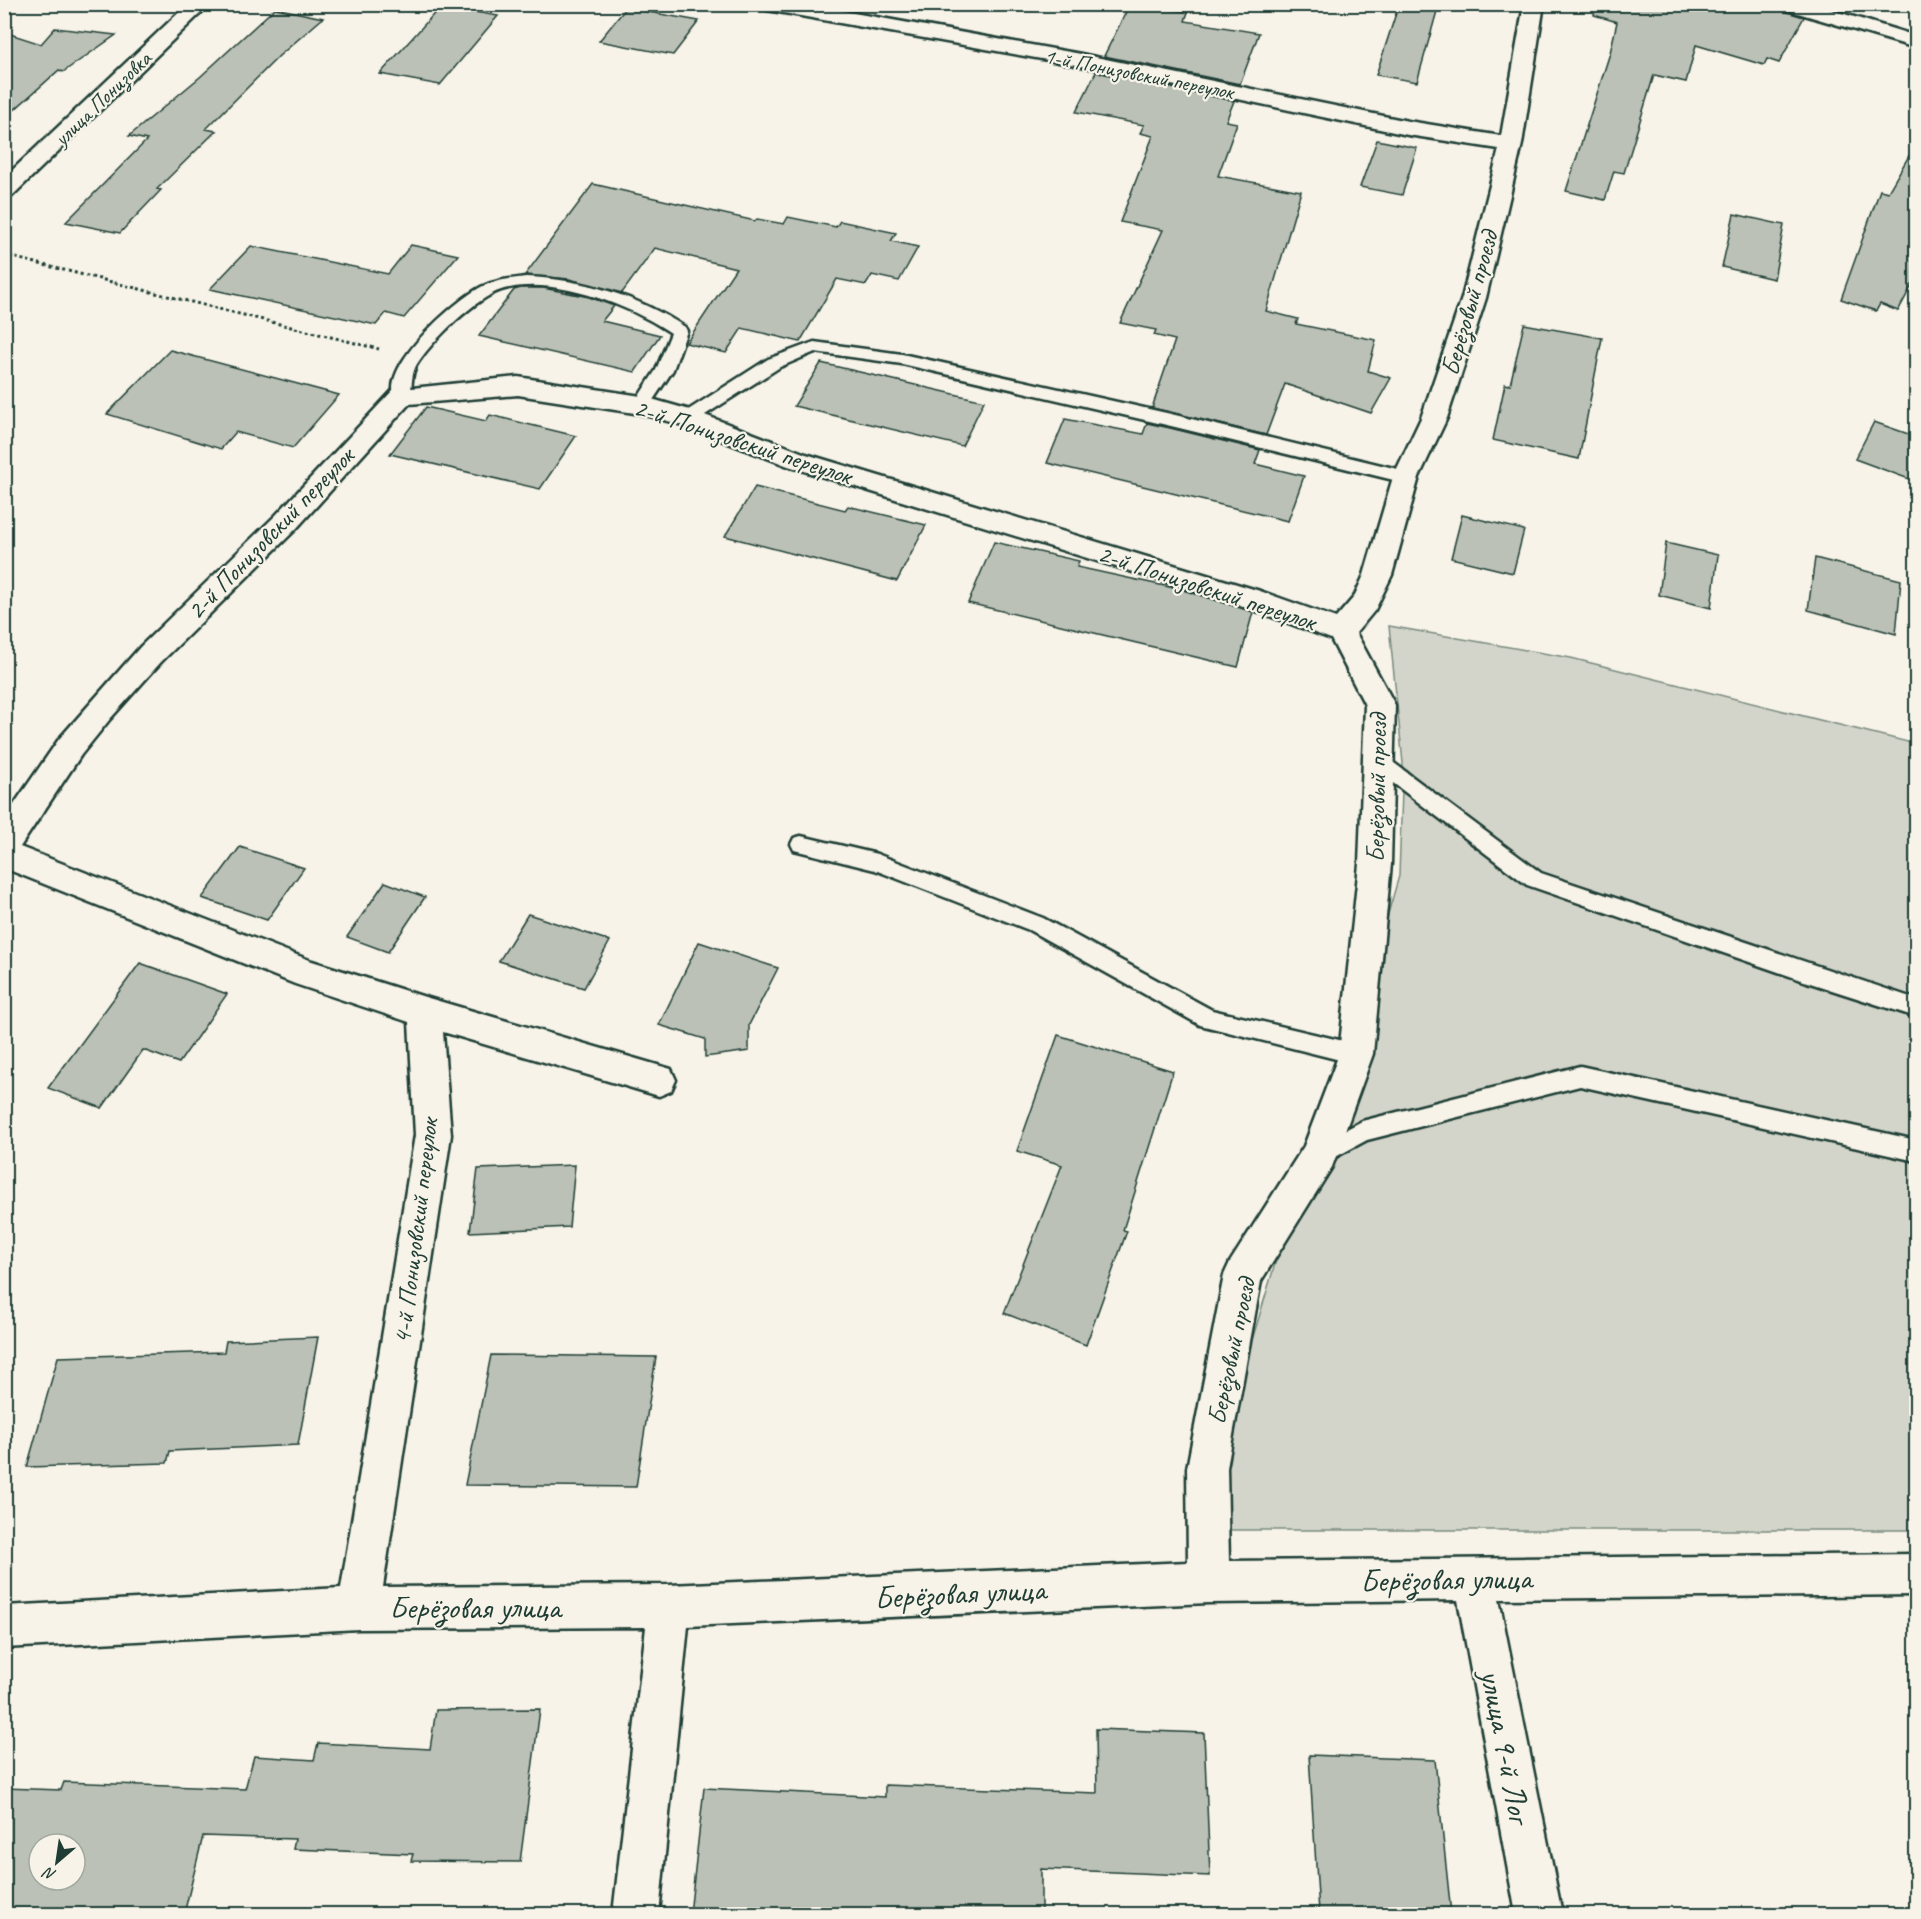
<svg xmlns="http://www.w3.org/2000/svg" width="1921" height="1919" font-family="Caveat,sans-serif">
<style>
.green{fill:#d3d5ca;stroke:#79897f;stroke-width:1.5}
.building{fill:#bbc1b6;stroke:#1f3d34;stroke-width:1.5;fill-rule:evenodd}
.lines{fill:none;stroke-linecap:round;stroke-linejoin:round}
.lane-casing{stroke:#1f3d34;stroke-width:5}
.street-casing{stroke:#1f3d34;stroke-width:5}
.secondary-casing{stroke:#1f3d34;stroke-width:5}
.path{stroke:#1f3d34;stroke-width:3;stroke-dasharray:3 3;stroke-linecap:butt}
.lane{fill:#f7f3e8;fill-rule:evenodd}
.street{fill:#f7f3e8;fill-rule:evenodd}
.secondary{fill:#f7f3e8;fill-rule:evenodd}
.labels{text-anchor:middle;stroke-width:4.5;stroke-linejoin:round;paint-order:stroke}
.far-street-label{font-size:22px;fill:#1f3d34;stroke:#f7f3e8}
.street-label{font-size:26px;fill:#1f3d34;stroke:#f7f3e8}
.near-street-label{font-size:32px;fill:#1f3d34;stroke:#f7f3e8}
</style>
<rect width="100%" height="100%" fill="#f7f3e8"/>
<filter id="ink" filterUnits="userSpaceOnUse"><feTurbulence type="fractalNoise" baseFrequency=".0167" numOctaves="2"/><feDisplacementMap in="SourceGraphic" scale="12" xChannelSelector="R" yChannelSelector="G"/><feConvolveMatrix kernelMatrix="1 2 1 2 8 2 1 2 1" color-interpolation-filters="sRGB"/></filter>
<g filter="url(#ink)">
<!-- green -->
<path class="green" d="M1389,626L1571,658L1916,744V1530H1231L1213,1470L1275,1264L1362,1004L1399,876L1403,763Z"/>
<!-- building -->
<path class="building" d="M1130,4L1188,12L1185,21L1259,33L1240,84L1104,56Z
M1399,4H1439L1417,82L1376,75Z
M1595,4H1776L1780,10L1804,17L1779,63L1767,59L1764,65L1696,45L1686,82L1654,75L1624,173L1614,171L1605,200L1566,191L1610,53L1617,22L1594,15Z
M441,6L498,16L440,85L380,74Z
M275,8L323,18L279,56L206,129L216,131L157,189L161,190L120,233L66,222L147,140L129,136L200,77Z
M626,8L699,21L673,55L599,41Z
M55,28L116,35L63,72L59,70L4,119V32L41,44Z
M1096,72L1234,101L1226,121L1237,123L1218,176L1301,191L1266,311L1298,319L1296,324L1376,340L1368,371L1391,378L1371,413L1285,384L1266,435L1152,408L1175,340L1154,335L1156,330L1120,323L1163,230L1120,222L1153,136L1140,133L1144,125L1076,112Z
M1377,140L1417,148L1402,195L1360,187Z
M1917,142V276L1898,311L1880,304L1876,311L1841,299L1880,190L1888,192Z
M593,184L755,221L757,219L784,224L788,217L836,227L840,221L896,233L891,241L918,247L899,281L872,275L866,285L837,279L800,342L742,328L726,353L686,343L736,268L655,248L622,293L569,279L525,275Z
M1734,214L1784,225L1774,279L1722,267Z
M411,245L458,255L404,318L386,313L376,325L210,289L251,246L388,274Z
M521,288H543L589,297L614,306L602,321L660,335L635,372L479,336L514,290Z
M1524,324L1602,338L1579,459L1493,440L1505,384L1510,385Z
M170,350L339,395L293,448L236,432L221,449L107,414Z
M821,363L984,401L962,446L794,406Z
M426,407L486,421L490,415L576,436L540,489L390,454Z
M1065,419L1143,434L1147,423L1170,428L1260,450L1255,464L1304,476L1288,521L1047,463Z
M1874,422L1917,437V482L1855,459Z
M755,487L845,510L848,506L926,525L897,581L725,536Z
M1462,515L1524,530L1513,573L1451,558Z
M994,542L1079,561L1077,567L1183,590L1253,612L1238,667L968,603Z
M1666,543L1718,555L1711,608L1659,595Z
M1815,558L1901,580L1896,634L1808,610Z
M240,847L304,868L267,920L202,898Z
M385,882L425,897L388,952L347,937Z
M528,914L610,941L584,988L499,961Z
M699,942L778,968L749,1025V1051L705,1057V1039L659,1025Z
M140,963L227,994L179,1063L143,1050L102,1108L48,1088Z
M1058,1035L1173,1071L1123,1230L1127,1231L1086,1345L1004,1313L1062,1165L1017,1151Z
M575,1165L569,1227L470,1232L478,1169Z
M318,1337L298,1445L170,1451L167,1463L27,1467L58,1357L224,1352L226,1341Z
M491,1355L656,1357L636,1487L465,1485Z
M540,1709L520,1862L411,1861L413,1854L293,1849L295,1839L203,1836L184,1914L4,1910V1788L61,1790L64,1782L245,1789L254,1756L314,1760L318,1743L430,1749L436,1710ZM39,1844H75V1880H39Z
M1096,1729L1204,1733L1210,1876L1041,1869V1914H690L704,1788L885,1797V1785L1097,1793Z
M1309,1755L1435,1760L1451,1914L1319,1912Z"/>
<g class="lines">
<defs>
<path id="lane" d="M526,277C584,279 637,296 685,327L687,331L673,370L647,409H635L633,405L656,370L671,333C630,305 551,274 501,290C476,298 434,339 419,361C409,374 414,389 408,400H396C377,368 456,300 481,287C495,280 511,279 526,277Z
M814,342L902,354L1171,414L1406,471L1412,473L1414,477L1412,481L1406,483L1171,426L902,364L815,352L780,367L694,422H682L680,418L682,414L768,359Z
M1379,754L1386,757L1541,873L1916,999V1017L1807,982L1527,885L1372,767L1369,762L1372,757Z
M801,836L877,854L1043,918L1212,1010L1356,1044L1364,1047L1367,1054L1364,1061L1356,1064L1200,1025L1029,930L875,870L794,850L791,844L794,838Z
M1580,1066L1916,1140V1161L1580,1086L1367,1140L1319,1166L1311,1162L1308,1155L1311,1148L1362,1121Z"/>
<path id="street" d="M757,4H804L1081,54L1408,121L1501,136L1524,4H1544L1522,144L1486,298L1447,418L1419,477L1392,575L1375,610L1356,633L1395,705L1391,864L1373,1054L1332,1167L1261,1281L1227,1468L1229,1561L1916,1554V1595L1499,1599L1562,1914H1516L1458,1600L1209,1603L688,1626L659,1914H613L646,1627L359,1629L4,1648V1606L341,1588L415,1135L409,1022L295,984L4,868V819L59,739L141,646L276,515L393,390L518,377L641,396L697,412L806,454L1260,591L1336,618L1354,597L1364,575L1393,477L1421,418L1462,298L1499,149L1408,135L1081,66L767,10L760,8ZM518,395L641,414L679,424L788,466L1240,605L1331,639L1365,705L1359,864L1339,1054L1304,1146L1230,1262L1224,1275L1187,1468L1188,1562L669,1585L383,1587L451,1135L443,1032L659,1096L671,1091L676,1080L671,1069L425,997L312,961L20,847L81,755L110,719L161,662L296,529L409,404Z
M1778,4H1812L1916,36V48L1781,8Z"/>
<path id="secondary" d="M188,4H210L12,196L4,198V178Z"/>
</defs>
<!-- lane casing -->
<use href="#lane" class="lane-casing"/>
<!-- street casing -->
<use href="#street" class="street-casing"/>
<!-- secondary casing -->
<use href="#secondary" class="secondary-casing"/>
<!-- path -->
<path class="path" d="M4,255L379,349"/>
<!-- lane -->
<use href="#lane" class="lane"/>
<!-- street -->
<use href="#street" class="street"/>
<!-- secondary -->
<use href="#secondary" class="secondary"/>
</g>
</g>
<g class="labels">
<!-- far-street labels -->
<g class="far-street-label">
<text transform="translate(1139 73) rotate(11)" y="8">1-й Понизовский переулок</text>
<text transform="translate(102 98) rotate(-44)" y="8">улица Понизовка</text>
</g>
<!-- street labels -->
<g class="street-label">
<text transform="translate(1469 303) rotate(-74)" y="9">Берёзовый проезд</text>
<text transform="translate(743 441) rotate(18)" y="9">2-й Понизовский переулок</text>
<text transform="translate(270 533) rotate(-46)" y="9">2-й Понизовский переулок</text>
<text transform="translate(1207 587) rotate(18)" y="9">2-й Понизовский переулок</text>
<text transform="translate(1376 788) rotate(-89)" y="9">Берёзовый проезд</text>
<text transform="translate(415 1231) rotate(-83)" y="9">4-й Понизовский переулок</text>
<text transform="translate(1231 1351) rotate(-78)" y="9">Берёзовый проезд</text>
</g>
<!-- near-street labels -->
<g class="near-street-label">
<text transform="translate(1446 1579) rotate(-1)" y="11">Берёзовая улица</text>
<text transform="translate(960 1593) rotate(-3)" y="11">Берёзовая улица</text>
<text x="475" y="1618">Берёзовая улица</text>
<text transform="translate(1506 1746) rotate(79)" y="11">улица 9-й Лог</text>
</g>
</g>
<!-- margin -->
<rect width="1921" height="1919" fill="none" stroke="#f7f3e8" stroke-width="24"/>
<rect x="12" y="12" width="1897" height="1895" fill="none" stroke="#1f3d34" stroke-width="2" filter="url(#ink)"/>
<!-- north arrow -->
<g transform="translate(57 1862) rotate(209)"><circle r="28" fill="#f7f3e8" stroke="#a1aaa0" stroke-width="1.5"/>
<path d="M0-4.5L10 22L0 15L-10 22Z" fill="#1f3d34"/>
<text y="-9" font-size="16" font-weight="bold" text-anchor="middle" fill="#1f3d34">N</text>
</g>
</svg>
